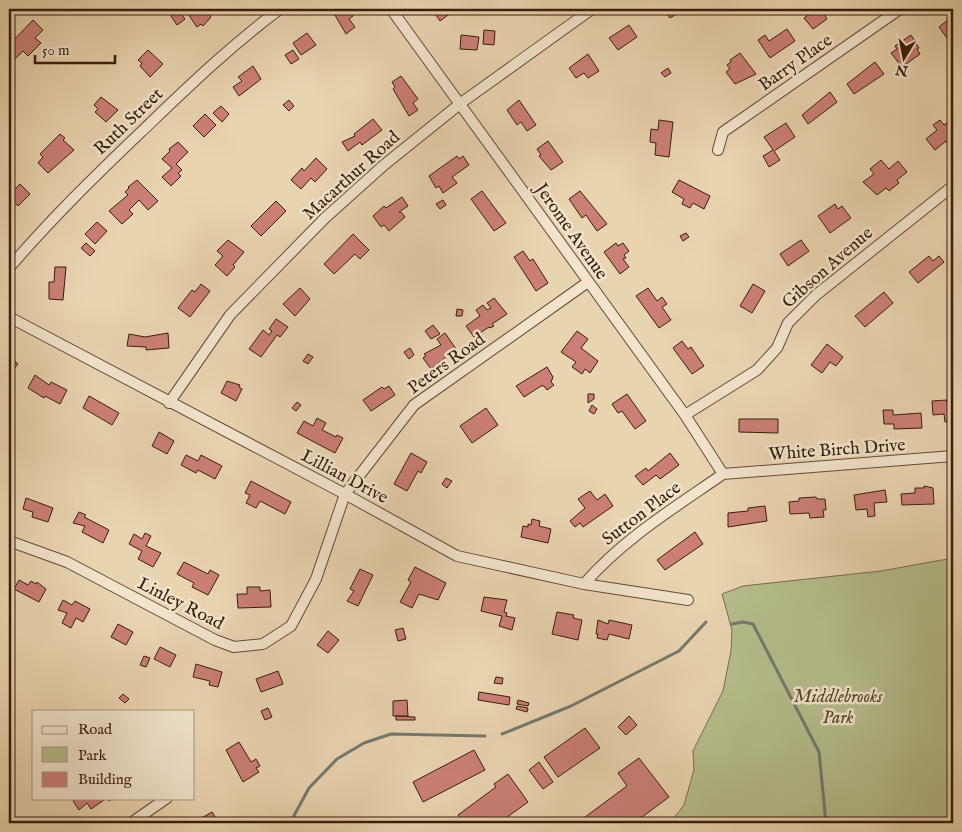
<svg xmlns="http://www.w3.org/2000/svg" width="962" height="832" font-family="'IM FELL English',serif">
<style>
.green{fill:#b5bd8c;stroke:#776d4b}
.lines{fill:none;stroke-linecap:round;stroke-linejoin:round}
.stream{stroke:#737970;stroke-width:3}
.building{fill:#cb7f76;stroke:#391d0a}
.minor-casing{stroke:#654b34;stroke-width:12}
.minor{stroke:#f1e3cc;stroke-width:10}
.labels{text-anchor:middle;stroke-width:5;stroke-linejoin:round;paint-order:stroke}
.street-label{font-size:18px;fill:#391d0a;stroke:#f1e3cc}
.park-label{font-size:18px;font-style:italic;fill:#58452a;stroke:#f1e3cc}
</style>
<rect width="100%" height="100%" fill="#e9d4b0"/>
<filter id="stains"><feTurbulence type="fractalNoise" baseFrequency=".004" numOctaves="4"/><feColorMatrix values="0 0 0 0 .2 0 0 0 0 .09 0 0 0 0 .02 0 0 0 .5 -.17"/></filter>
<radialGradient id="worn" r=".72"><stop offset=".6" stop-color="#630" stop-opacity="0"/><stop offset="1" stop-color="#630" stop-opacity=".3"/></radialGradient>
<!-- green -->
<path class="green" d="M953,558V823H670L684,805L694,770L693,751L723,691L731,651L732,630L722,594L743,586L881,571Z"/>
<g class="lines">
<!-- stream -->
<path class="stream" d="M732,624L743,622L753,624L819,752L826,823
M502,734L571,706L679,651L706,622
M290,823L309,788L337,759L364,743L391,734L485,736"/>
</g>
<!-- building -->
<path class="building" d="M196,9H205L211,17L203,26L201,24L197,27L188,14Z
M333,9H347L353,16L349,19L355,27L346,34L332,10Z
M432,9H450L452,12L440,21Z
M663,9H676L678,13L670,18Z
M817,9H826L822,11L827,19L813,29L804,18Z
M178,10L185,19L177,25L171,16Z
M953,16V33L947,38L939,27Z
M33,20L43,30L35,38L41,43L28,56L23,51L11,63L9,61V45Z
M629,25L637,37L618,50L609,38Z
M787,29L795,41L770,58L758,40L765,35L769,41Z
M484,30L495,31L494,45L483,44Z
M307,33L316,45L301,55L293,43Z
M461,35L479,37L477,50L460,49Z
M911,35L919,48L917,49L920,54L902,67L891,53L897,49L895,46Z
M148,50L163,64L150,77L140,66L142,63L138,60Z
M293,50L299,59L291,64L285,55Z
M740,53L756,74L735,84L726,72L730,69L727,65L731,62L730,60Z
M588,54L599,71L588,78L584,73L576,78L569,68Z
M875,62L884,74L854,94L847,84Z
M253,66L261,79L239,96L233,87L242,81L238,77Z
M668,68L671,73L665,77L661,73Z
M401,76L418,99L413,103L418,110L409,116L393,89L395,87L392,82Z
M830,92L837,102L808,124L802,115Z
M101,97L118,110L106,122L95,112L98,109L94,105Z
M289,100L294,106L289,111L283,105Z
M519,100L536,125L527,131L521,122L517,125L507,110Z
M221,106L229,114L222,122L213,113Z
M205,114L216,125L204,137L193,126Z
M373,119L382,130L362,145L360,142L348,151L342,142L355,136L354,134Z
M659,120L673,122L669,157L655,155L656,143L650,142L651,129L658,130Z
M940,120L944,125L947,123L953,131V140L948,144L946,141L935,150L926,139L937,130L933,125Z
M786,123L795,137L774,151L780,160L769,167L763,156L773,150L764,137Z
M60,134L65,138L63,140L74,150L48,173L38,163L43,157L40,154Z
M548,141L563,162L551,170L539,156L541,155L537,149Z
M178,142L188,152L176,164L182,170L178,173L181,176L171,186L162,177L172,168L162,159L170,151L169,149Z
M457,156L459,159L463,156L469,165L452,177L457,183L443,193L439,186L436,188L429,176Z
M316,158L327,169L315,182L311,178L301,189L291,180L302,168L304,171Z
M881,160L889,169L898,161L907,172L897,180L899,183L889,191L886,188L877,195L863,182L874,174L870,169Z
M137,180L158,201L148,210L139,200L129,210L133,214L122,224L109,211L128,195L125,192L129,188L128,187Z
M679,180L710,196L704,209L693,203L690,208L682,204L684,199L672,192Z
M20,184L30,194L18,206L9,196Z
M482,191L506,223L494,231L471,199Z
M580,191L607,224L597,231L586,215L582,218L569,199Z
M402,197L408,206L399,212H401L405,217L389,231L384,225L381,227L373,216L384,206L386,208Z
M443,200L446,205L440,209L436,204Z
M276,201L286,211L261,236L251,226Z
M835,204L838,209L842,206L851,218L830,233L818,216Z
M97,222L107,231L95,244L85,234Z
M686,233L689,237L683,241L680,236Z
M353,234L369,250L360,259L355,254L334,274L324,264Z
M228,240L244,252L233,265L235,267L227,276L215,265L223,256L217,251Z
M801,240L809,251L788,266L780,254Z
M86,243L95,251L90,256L81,248Z
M616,243L618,246L623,243L629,251L624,255L626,258L623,259L629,267L620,274L604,252Z
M523,251L530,261L533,259L548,283L536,291L514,257Z
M929,256L933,261L939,256L944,262L918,283L909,272Z
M55,267H66L63,300L49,299V282H54Z
M201,284L210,291L190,317L178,308L192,290L195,292Z
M753,284L765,291L752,313L740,306Z
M300,288L310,299L295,316L283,304Z
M648,288L657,301L662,297L667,304L662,307L671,320L659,328L636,296Z
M884,292L893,303L865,327L855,316Z
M494,298L507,314L492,324L494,326L490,328L489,327L474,337L466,326L480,316L476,310L483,305L487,310L491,308L487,303Z
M457,309L463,310L462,316H456Z
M276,319L288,327L280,337L277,335L261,357L249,349L263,330L269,335L272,331L269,329Z
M433,325L440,334L431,339L425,331Z
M577,331L588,339L581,348L598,361L590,373L585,369L582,374L572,367L576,362L561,352Z
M168,333L169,348L146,350V347L127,346L129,334L145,337Z
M445,333L456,349L431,369L423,358L426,356L424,354L441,345L437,339Z
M682,341L688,349L691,347L704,366L692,374L673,348Z
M827,344L843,357L836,366L830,362L822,373L811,365Z
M410,348L414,355L409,359L404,352Z
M308,354L313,357L308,364L303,361Z
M9,356L18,364L9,375Z
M547,367L553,377L551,382L554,385L547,390L544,386H541L524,397L516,386Z
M35,375L49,385L51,382L67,390L60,404L45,396L44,398L28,388Z
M227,381L240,385L239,387L242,389L236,401L221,393Z
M389,386L395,395L371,411L363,400L382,387L384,389Z
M588,394H594V399L588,403Z
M627,394L646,421L635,429L622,411L618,413L612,404Z
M89,396L119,413L112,425L83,408Z
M947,400V403H953V421L945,422L944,414L933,415L932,401Z
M297,402L301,405L296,411L292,408Z
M592,405L597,409L594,414L589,411Z
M486,408L498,425L472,443L460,426Z
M883,410H893V415L921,413L922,428L894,429V424H884Z
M317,418L326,423L322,430L336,437L337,435L343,438L335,453L297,433L304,421L313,426Z
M739,419H778V433L739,432Z
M159,432L174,441L167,454L152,446Z
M411,453L427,462L421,473L418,471L407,491L394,484Z
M670,453L679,465L660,479L656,475L643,485L635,476L646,468L648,471Z
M186,455L198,461L201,455L222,466L215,479L198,470L196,473L181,465Z
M446,478L452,481L447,488L442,484Z
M251,481L291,502L285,514L260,501L256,508L246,503L250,495L245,493Z
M924,486L933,488L934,504L902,505L901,494L915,493V488H924Z
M885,490L887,502L874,503L875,516L868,517L867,509L856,510L854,495Z
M590,491L597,500L605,494L613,506L583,527L580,523L575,527L570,521L585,508L578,499Z
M816,497L817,499H825L826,510H823L824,517L810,518L809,513L790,514L789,502L799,501V498Z
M26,498L53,508L48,522L32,517L33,512L23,509Z
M765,506L767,521L728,527V513L748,511V508Z
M79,512L86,515L84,517L109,530L103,543L82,532L85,526L73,523Z
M532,519L540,521L539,526L551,529L548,543L521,537L523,526L528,527V524L531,525Z
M695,532L703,544L665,570L657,560Z
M145,533L151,536L146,546L161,553L153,567L138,559L142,551L129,544L134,534L142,539Z
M184,562L208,574L210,570L219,575L208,595L192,587L194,583L177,574Z
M415,567L446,583L438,600L419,594L412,608L400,602L411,582L408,580Z
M360,569L373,575L358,606L347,601L354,591L350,589Z
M19,580L28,585L31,581L36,584L37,582L46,589L39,602L14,589Z
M247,587H260V591L270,590L271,607L238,608L237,594H247Z
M484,597L507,600L504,612L507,613L506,616L515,618L512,630L499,626L502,616L481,611Z
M63,600L72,605L75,601L90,609L83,622L76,618L71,628L62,623L67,613L58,610Z
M557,612L574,615L573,618L582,620L578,640L552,634Z
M598,620L608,624L609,620L632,625L629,639L609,634L607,640L597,638L598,634H596Z
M118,624L133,632L126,645L111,637Z
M403,628L406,639L398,641L395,630Z
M328,631L339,640L328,653L317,645Z
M160,647L176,655L170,667L154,659Z
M144,656L150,658L146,667L140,665Z
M196,664L222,672L218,687L209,685L210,681L193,677Z
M278,671L283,684L261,692L256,679Z
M496,677L503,678L502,684L494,683Z
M479,692L510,697L509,705L478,700Z
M123,694L129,699L125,703L119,698Z
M407,700L408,716H393V701Z
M518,700L529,703L528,706L517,704Z
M517,706L528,708L527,712L516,709Z
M268,708L272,717L265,720L261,711Z
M396,716L415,717V720H396Z
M629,716L637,725L626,735L618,727Z
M585,728L600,748L558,777L544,757Z
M239,742L251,762L256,759L260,766L256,768L259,772L243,782L226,750Z
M474,750L485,770L423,802L413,782Z
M639,758L669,797L634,823H627L623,818L616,823H577L627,786L618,773Z
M539,762L553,782L543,789L529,770Z
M508,774L528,802L499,823H464L458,815L496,787L494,784Z
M76,798H113L109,801L107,798L91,809L87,803L79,810L73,801Z
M212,812L219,823H193Z"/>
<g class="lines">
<defs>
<path id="minor" d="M391,9L685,415L723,474
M718,150L723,132L900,9
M9,268C51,219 94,177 141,132C186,89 230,46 280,9
M9,317L345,494L457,556L584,584L688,600
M169,403L230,315L325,218L384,165L461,103L592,9
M685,415L757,370L777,348L788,323L816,295L953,186
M723,474L953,456
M9,541L67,562L215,640L234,647L263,644L291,626L316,579L345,494L414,405L588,282
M584,584C623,539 674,508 723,474
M131,823L167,798"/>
</defs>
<!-- minor casing -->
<use href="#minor" class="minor-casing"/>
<!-- minor -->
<use href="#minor" class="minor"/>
</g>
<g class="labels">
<!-- street labels -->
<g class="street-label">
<text transform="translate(795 62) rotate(-35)" y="6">Barry Place</text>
<text transform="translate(128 121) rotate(-44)" y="6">Ruth Street</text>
<text transform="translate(351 175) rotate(-42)" y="6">Macarthur Road</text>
<text transform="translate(572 231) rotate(55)" y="6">Jerome Avenue</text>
<text transform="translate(827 267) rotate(-41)" y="6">Gibson Avenue</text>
<text transform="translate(446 363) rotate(-36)" y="6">Peters Road</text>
<text transform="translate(837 449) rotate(-4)" y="6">White Birch Drive</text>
<text transform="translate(345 476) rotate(28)" y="6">Lillian Drive</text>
<text transform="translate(641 513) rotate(-37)" y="6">Sutton Place</text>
<text transform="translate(181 603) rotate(27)" y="6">Linley Road</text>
</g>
<!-- park labels -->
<g class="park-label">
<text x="838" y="702">Middlebrooks<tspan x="838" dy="21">Park</tspan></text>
</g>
</g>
<!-- margin -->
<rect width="962" height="832" fill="none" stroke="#e9d4b0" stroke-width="30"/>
<rect x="10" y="10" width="942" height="812" fill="none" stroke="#391d0a" stroke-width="2.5"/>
<rect x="15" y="15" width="932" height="802" fill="none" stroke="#391d0a"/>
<!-- legend -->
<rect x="32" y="710" width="162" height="90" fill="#f1e3cc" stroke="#a7947e"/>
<rect x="42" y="726" width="25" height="8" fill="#f1e3cc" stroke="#a7947e"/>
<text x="78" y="734" font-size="15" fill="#391d0a">Road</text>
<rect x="42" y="747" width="25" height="15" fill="#b5bd8c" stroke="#a7947e"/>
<text x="78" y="760" font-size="15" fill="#391d0a">Park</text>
<rect x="42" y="772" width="25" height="15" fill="#cb7f76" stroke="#a7947e"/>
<text x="78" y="784" font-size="15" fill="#391d0a">Building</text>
<!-- north arrow -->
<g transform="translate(904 58) rotate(190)" stroke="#f1e3cc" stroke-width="4" paint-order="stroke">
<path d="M0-4L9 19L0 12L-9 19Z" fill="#391d0a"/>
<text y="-8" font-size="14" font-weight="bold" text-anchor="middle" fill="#391d0a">N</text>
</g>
<!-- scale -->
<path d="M35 55v8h80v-8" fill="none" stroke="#391d0a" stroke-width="2.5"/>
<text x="42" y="55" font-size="15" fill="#391d0a" stroke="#f1e3cc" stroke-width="4" paint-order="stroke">50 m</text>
<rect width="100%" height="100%" filter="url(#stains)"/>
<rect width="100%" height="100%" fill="url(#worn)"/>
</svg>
